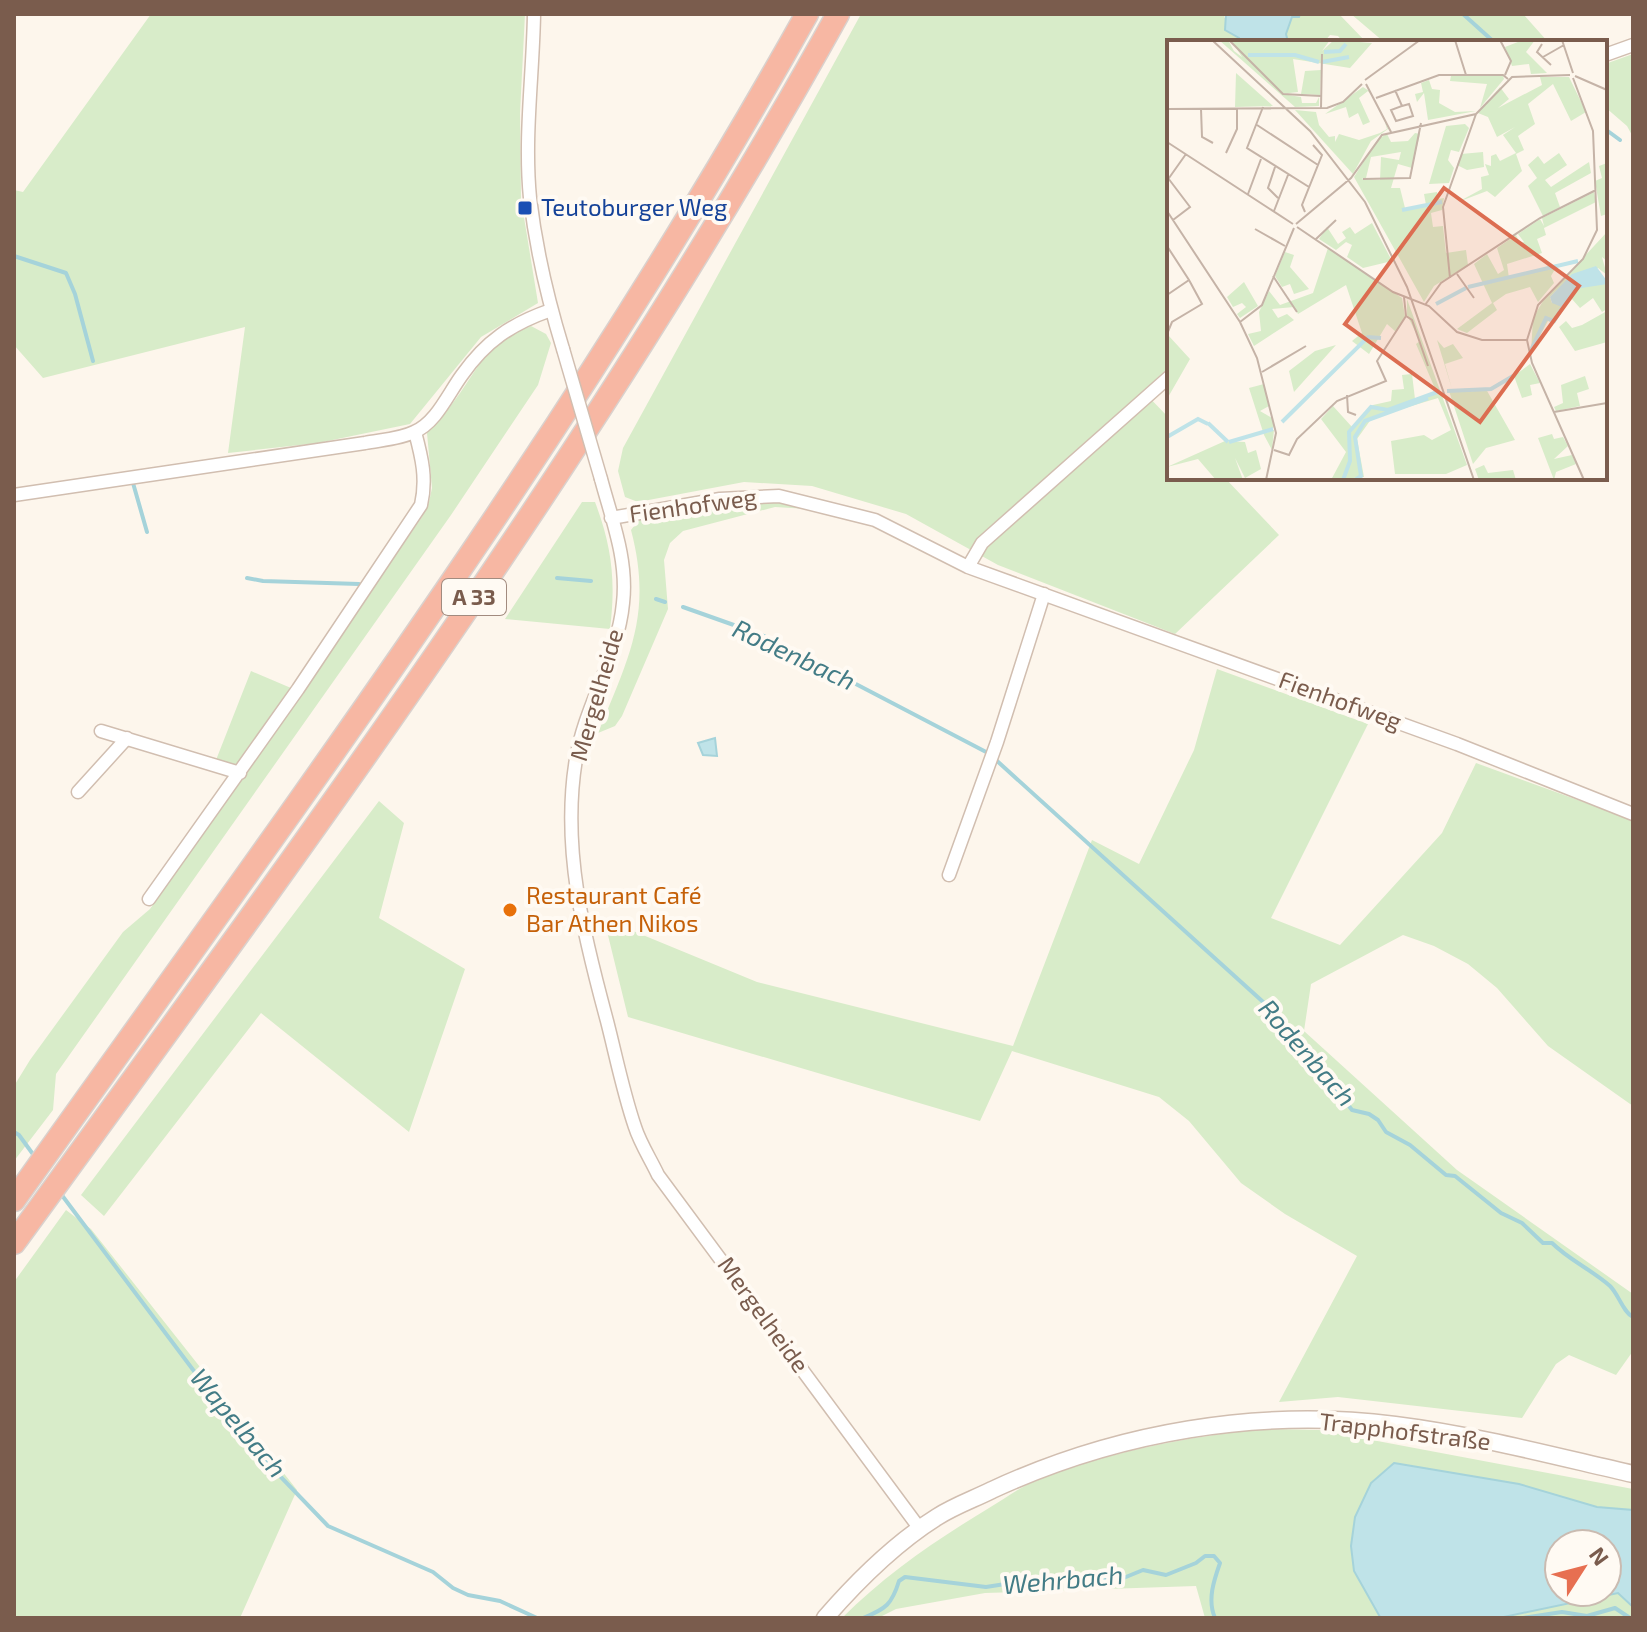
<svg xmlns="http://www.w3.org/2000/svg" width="1647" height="1632" font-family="'Exo 2',sans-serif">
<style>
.green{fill:#d8ecc9}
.water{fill:#bfe3e8;stroke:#a5d3da;stroke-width:2;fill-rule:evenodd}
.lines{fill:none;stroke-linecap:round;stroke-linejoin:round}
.stream{stroke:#a5d3da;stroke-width:4}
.minor-casing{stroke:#d1beb0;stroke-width:15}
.tertiary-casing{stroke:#d1beb0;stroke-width:19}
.motorway-casing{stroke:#dad1cd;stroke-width:25}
.minor{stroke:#fff;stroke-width:12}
.tertiary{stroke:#fff;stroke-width:16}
.motorway{stroke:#f7b7a3;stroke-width:22}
.minor-bridge-casing{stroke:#d1beb0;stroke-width:15;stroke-linecap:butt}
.minor-bridge{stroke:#fff;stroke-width:12}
.transit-dot{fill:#1a4fb4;stroke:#fffaf3;stroke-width:3}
.food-dot{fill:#e8710a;stroke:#fffaf3;stroke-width:3}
.labels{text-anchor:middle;stroke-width:8;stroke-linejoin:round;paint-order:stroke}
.shield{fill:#fffaf3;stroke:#a28b7f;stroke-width:2}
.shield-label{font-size:22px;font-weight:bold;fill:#7a5c4d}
.transit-label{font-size:24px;fill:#164399;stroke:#fffaf3;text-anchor:start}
.street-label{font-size:24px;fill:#7a5c4d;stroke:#fffaf3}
.food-label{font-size:24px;fill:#c56008;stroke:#fffaf3;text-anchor:start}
.water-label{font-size:26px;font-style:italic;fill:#437c86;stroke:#fffaf3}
.inset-river{fill:none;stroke:#bfe3e8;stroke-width:4}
.inset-road{fill:none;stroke:#c5b3a7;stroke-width:2}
.view{fill:#dc6d51;fill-opacity:0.15;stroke:#dc6d51;stroke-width:4}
.inset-edge{fill:none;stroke:#7a5c4d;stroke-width:4}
</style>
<rect width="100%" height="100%" fill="#fdf6ec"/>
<!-- green -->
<path class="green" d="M151,14H525L520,113L521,199L538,303L481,337L410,424L318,443L228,453L245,327L43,378L14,345V190L23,192Z
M861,14H1226L1224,17L1240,38L1241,42H1169V367L1143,391L1169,418V478H1225L1279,535L1175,634L998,565L906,514L812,486L744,482L638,502L625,497L618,471L623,448Z
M1300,14H1339L1366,42H1343L1338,36L1330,35L1324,42H1288L1286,34L1292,17H1299Z
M1351,14H1523L1548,42H1384Z
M1633,54V137L1627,126L1605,107V64Z
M531,326L546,334L551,343L538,385L451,515L56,1074L53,1110L14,1161V1086L30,1060L123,932L150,909L422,517L429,502L432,488L427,433C435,422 445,414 452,404C482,365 481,347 531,326Z
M779,501L825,510L775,507L683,531L670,543L664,560L668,609L622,716L615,726L598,733C629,657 653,614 631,530L640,518L720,504Z
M582,502H595C612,547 616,581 610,629L505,619Z
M1217,669L1368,724L1271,918L1340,945L1442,833L1476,763L1633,820V1106L1548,1046L1497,988L1468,964L1434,946L1403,935L1311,984L1304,1031L1457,1170L1633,1294V1351L1616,1375L1569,1355L1556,1364L1522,1418L1338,1397L1279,1402L1357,1256L1285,1214L1241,1183L1189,1121L1159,1097L1012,1051L980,1121L628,1017L604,919L757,982L1013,1046L1092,840L1139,864L1194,750Z
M251,671L291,688L245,758L234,765L216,760Z
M379,801L404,823L379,918L465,969L409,1132L261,1013L104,1216L81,1195Z
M66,1210L91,1229L297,1490L240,1618H14V1282Z
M1264,1429L1319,1430L1633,1489V1510L1597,1507L1519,1484L1394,1463L1371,1483L1355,1517L1382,1618H1205L1196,1586L985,1593L896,1609L878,1618H842C886,1574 936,1540 989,1508C1003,1500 1017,1489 1031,1483C1105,1452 1185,1437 1264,1429Z
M1618,1593L1633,1607V1618H1499Z"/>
<!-- water -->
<path class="water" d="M1226,14H1300L1299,17H1292L1286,34L1288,42H1241L1239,38L1225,30Z
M715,738L717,756L703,755L698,743Z
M1394,1463L1519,1484L1597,1507L1633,1510V1607L1618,1593L1499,1618L1380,1617L1354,1571L1351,1546L1355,1517L1371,1483ZM1559,1544H1607V1592H1559Z"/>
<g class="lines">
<!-- stream -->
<path class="stream" d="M1463,14L1494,42
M1605,129L1620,140
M14,256L66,273L75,294L93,361
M133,483L147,532
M247,578L263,581L359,584
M557,578L591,581
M656,599L665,602
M683,607L762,635L988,753
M996,760L1283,1020L1352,1110L1369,1114L1378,1120L1386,1132L1410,1145L1446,1175L1455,1176L1501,1213L1522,1223L1543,1243H1552C1569,1260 1592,1270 1610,1286C1619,1295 1623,1312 1633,1317
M14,1132L19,1135L35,1157
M61,1194L248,1443L328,1526L433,1572L453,1588L468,1595L500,1601L537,1618
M863,1618C886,1609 892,1604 899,1581L905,1577L986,1587L1051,1577L1121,1579L1143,1570L1166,1575L1196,1563L1205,1556H1214L1220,1563C1214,1580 1207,1600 1215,1618
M1523,1618L1562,1612L1587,1616L1615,1608L1630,1618"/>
<defs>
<path id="minor" d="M534,14C533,75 524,137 530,198C536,249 548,300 563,349
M1605,55L1633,45
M601,479C612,520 628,560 623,603C618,657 585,705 576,759C561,848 584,936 607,1021C616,1056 623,1092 635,1127C640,1143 651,1160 658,1175L920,1529
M14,495L365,443C380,440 400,439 414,432C436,423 448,394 462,375C486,341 511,324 551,310
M611,518L720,499L779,496L875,520L968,567L1457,744L1633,814
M968,567L982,543L1169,377
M101,731L240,773
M78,792L127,738
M949,875L997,742L1044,594
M149,899L298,689L421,505C427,479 422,458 415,432"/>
<path id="tertiary" d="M825,1618C858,1580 894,1544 937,1517C954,1506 974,1499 992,1490C1117,1432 1258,1408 1395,1425C1475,1435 1554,1456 1633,1474"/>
<path id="motorway" d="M14,1200C290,813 575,430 807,14
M14,1243C304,845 599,446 838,14"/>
</defs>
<!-- minor casing -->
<use href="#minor" class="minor-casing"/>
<!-- tertiary casing -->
<use href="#tertiary" class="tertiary-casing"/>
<!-- motorway casing -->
<use href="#motorway" class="motorway-casing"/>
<!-- minor -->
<use href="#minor" class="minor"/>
<!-- tertiary -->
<use href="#tertiary" class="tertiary"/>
<!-- motorway -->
<use href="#motorway" class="motorway"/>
<defs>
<path id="minor-bridge" d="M563,349L601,479"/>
</defs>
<!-- minor-bridge casing -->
<use href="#minor-bridge" class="minor-bridge-casing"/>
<!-- minor-bridge -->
<use href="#minor-bridge" class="minor-bridge"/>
</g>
<!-- markers -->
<rect class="transit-dot" x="517" y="200" width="16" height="16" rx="4"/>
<circle class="food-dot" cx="510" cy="910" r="8"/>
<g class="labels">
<!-- shield labels -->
<rect class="shield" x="442" y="579" width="64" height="36" rx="6"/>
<g class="shield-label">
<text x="474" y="605">A 33</text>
</g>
<!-- transit labels -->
<g class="transit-label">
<text x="541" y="216">Teutoburger Weg</text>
</g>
<!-- street labels -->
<g class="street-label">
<text transform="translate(693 506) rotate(-8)" y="8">Fienhofweg</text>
<text transform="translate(597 695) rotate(-74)" y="8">Mergelheide</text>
<text transform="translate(1340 701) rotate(20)" y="8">Fienhofweg</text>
<text transform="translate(763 1315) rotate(54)" y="8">Mergelheide</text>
<text transform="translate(1405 1432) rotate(7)" y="8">Trapphofstraße</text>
</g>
<!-- food labels -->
<g class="food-label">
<text x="526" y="904">Restaurant Café<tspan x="526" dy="28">Bar Athen Nikos</tspan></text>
</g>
<!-- water labels -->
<g class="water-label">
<text transform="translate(794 655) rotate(25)" y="9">Rodenbach</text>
<text transform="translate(1307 1053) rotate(49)" y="9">Rodenbach</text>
<text transform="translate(238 1423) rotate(50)" y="9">Wapelbach</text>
<text transform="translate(1063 1580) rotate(-5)" y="9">Wehrbach</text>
</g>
</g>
<!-- overview -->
<g transform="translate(1167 40)">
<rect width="440" height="440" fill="#fdf6ec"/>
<path d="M52,0H61L67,11L75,17L64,0H163L155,11L167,0L205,3L183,28L126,19L131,52L115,54L134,57L135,63H149L152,57V66L128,67ZM356,0H368L359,12L380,33L364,34L362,24L345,26L338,7ZM154,30L153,55L134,54L138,31ZM69,33L106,66L68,67ZM284,36H336L337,39L313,68L320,44L283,41ZM373,37H402L419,72L404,81L386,44L361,64L368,84L351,96L357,110L349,114L355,131L328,157L320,151L291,162L315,149L314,137L322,135L318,124L324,126V116L329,114L333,121L349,113L336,95L348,87L330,97L321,77L311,73L333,47L342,59L331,68L375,45ZM262,40L265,49L273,50L272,63L288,72L309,71L261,80L257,53L250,62L248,54L256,52L254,43ZM196,47L202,51L207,59L201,51L192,58L203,82L196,85L191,73L182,78L179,67L158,74ZM128,70L149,72L152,85L162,97L168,96V102L172,94L192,100L213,93L220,89L217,79L221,89L204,101L186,134ZM298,84L302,88L292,112L284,110L281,120L287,128L282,143L262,144L279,86ZM248,93L253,94L245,128L231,124L224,148H233L238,168L259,165L257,154L270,152L271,159L277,158L275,170L264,173L266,187L276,186L279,213L299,210L301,225L267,246L257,262L187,137L211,99L220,94L224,102L241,101ZM234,112L232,120L214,117L213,140L194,139L199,138L204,117ZM316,112L317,127L300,130L290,125L294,114ZM392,113L400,125L378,140L384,147L422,122L424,133L388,153L393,167L376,176L361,146L370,138L361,125L371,116L377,124ZM440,123V174L434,176L428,141L435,138L432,126ZM427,152L429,162L377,188L379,195L370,199L375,213L340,224L342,238L391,224L384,236L387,243L371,262L363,247L339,254L326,263L330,270L300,293L290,289L325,263L307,224L320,214L331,234L337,230L330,208L349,195L353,203L357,202L351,194L373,179L377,186L375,178ZM205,183L225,221L196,228L180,217L185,205L179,202L169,210L152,199L160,187L171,204L179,198L175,192L183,187L188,194ZM440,192V221L435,217L440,235L431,228L405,235L383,257L385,263L401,260L407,246L440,241V269L435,272L426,258L413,268L404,258L388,283L381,281L364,312L366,278L376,261ZM161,208L235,258L238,276L229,292L220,284L202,314L185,301L195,293L179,245L131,274L127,267L105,269L111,278L120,274L127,280L87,306L81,294L94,291L92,272L102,251L113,265L146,253ZM118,212L127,215L123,227L142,249L127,254L123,244L115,247L108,236ZM77,242L91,266L73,278L70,274L79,267L75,263L66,267L60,257ZM240,259L300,425L279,434H228L224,401L257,395L265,400L284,390L271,358L205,378L190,399L197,437L164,440L179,412L154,379L166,366L185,387L206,365L224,361L225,350L237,349L235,335L245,334L248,359L269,351L249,304L253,301L240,275ZM440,271V302L408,311L392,287L399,281L405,288L415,285ZM1,295L23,319L0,359V295ZM270,300L277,308L286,304L296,318L278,324L285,349ZM169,305L127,352L122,331L148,311ZM363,324L373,343L363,345L365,355L355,358L347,336ZM418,336L422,349L410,353L413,366L389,371L387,367L396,363L394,345ZM97,344L102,366L93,371L105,378L107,387L99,393L107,390L105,410L97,395L82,348ZM319,349L348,400L319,408L306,424L282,351ZM385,394L387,399L396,397L401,406L387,419L405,415L409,424L389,432L387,440L371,398ZM58,401L78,402L81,413L89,410L94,429L78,438L68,418L76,440H49L31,419L0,427ZM317,425L321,433L346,430L349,440H312L308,429Z" fill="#d8ecc9" fill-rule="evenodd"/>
<path d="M429,226L440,241L407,246L395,267L385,263L383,257L405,234Z" fill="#bfe3e8"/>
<path class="inset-river" d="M157,12L173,11L179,4M81,15H128L152,22M155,22L182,17M235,170L275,162M301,247L411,221M269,264L299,248M364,310L379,278L387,281L408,247L440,242M280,351L324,349L346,336M115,382L201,297L214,298M41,383L61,402M0,397L31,379L41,384M62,402L106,389M176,440L183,421L182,392L204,367L221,370L273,351M188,440L194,436L188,397L198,381L261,358"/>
<path class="inset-road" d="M45,0L143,91L198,162L240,247L307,440M62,0L116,54L154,56M288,0L299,35M333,0L344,21L338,35M395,0L406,33M375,4L370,12L384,25M376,17L397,5M408,36L440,50M406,38L426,91L430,190L416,219L371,265L360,300L365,323L417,440M198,40L253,0M199,44L224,92M228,50L235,66L224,70L229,81L246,76L242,64L235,66M209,58L272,35H336L341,39M96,67L80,108L142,147M154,68L155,14M0,69L160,68L176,62L195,44M34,69L35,97L46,103M90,85L151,125M0,102L126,184M59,113L70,89V68M108,127L101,148L111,158M1,138L23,167L6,180M2,138L19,114M196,139L243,138L254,83M81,154L94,119M0,171L73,282L90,318L109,393L99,440M107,171L121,135M138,172L135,165L155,115L146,105M129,184L184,138L215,95L309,74L345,37L403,35M130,187L226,252L262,266L290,292L315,300H360M88,189L118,206M149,199L169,180M0,206L22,240L0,255M290,234L307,258M106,236L130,272M283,238L276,167L309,74M258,265L274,243L373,178L429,150M239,276L245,280L261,326M73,282L95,265L127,188M0,294L5,282L35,264L22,240M95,332L139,306M180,355L181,372L189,375M387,372L440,363M107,410L122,415L130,399L170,361L219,341L210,321L239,276L237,257"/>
<path class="view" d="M277,148L412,246L313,382L178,284Z"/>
<rect width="440" height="440" class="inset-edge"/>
</g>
<!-- border -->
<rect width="1647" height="1632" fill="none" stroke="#7a5c4d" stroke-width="32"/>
<!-- north arrow -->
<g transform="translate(1583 1568) rotate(54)"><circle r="38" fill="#fffaf3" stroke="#cabbb1" stroke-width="2"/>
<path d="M0-6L14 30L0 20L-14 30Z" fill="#e76f51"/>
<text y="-12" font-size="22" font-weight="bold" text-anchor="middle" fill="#7a5c4d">N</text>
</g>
</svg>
